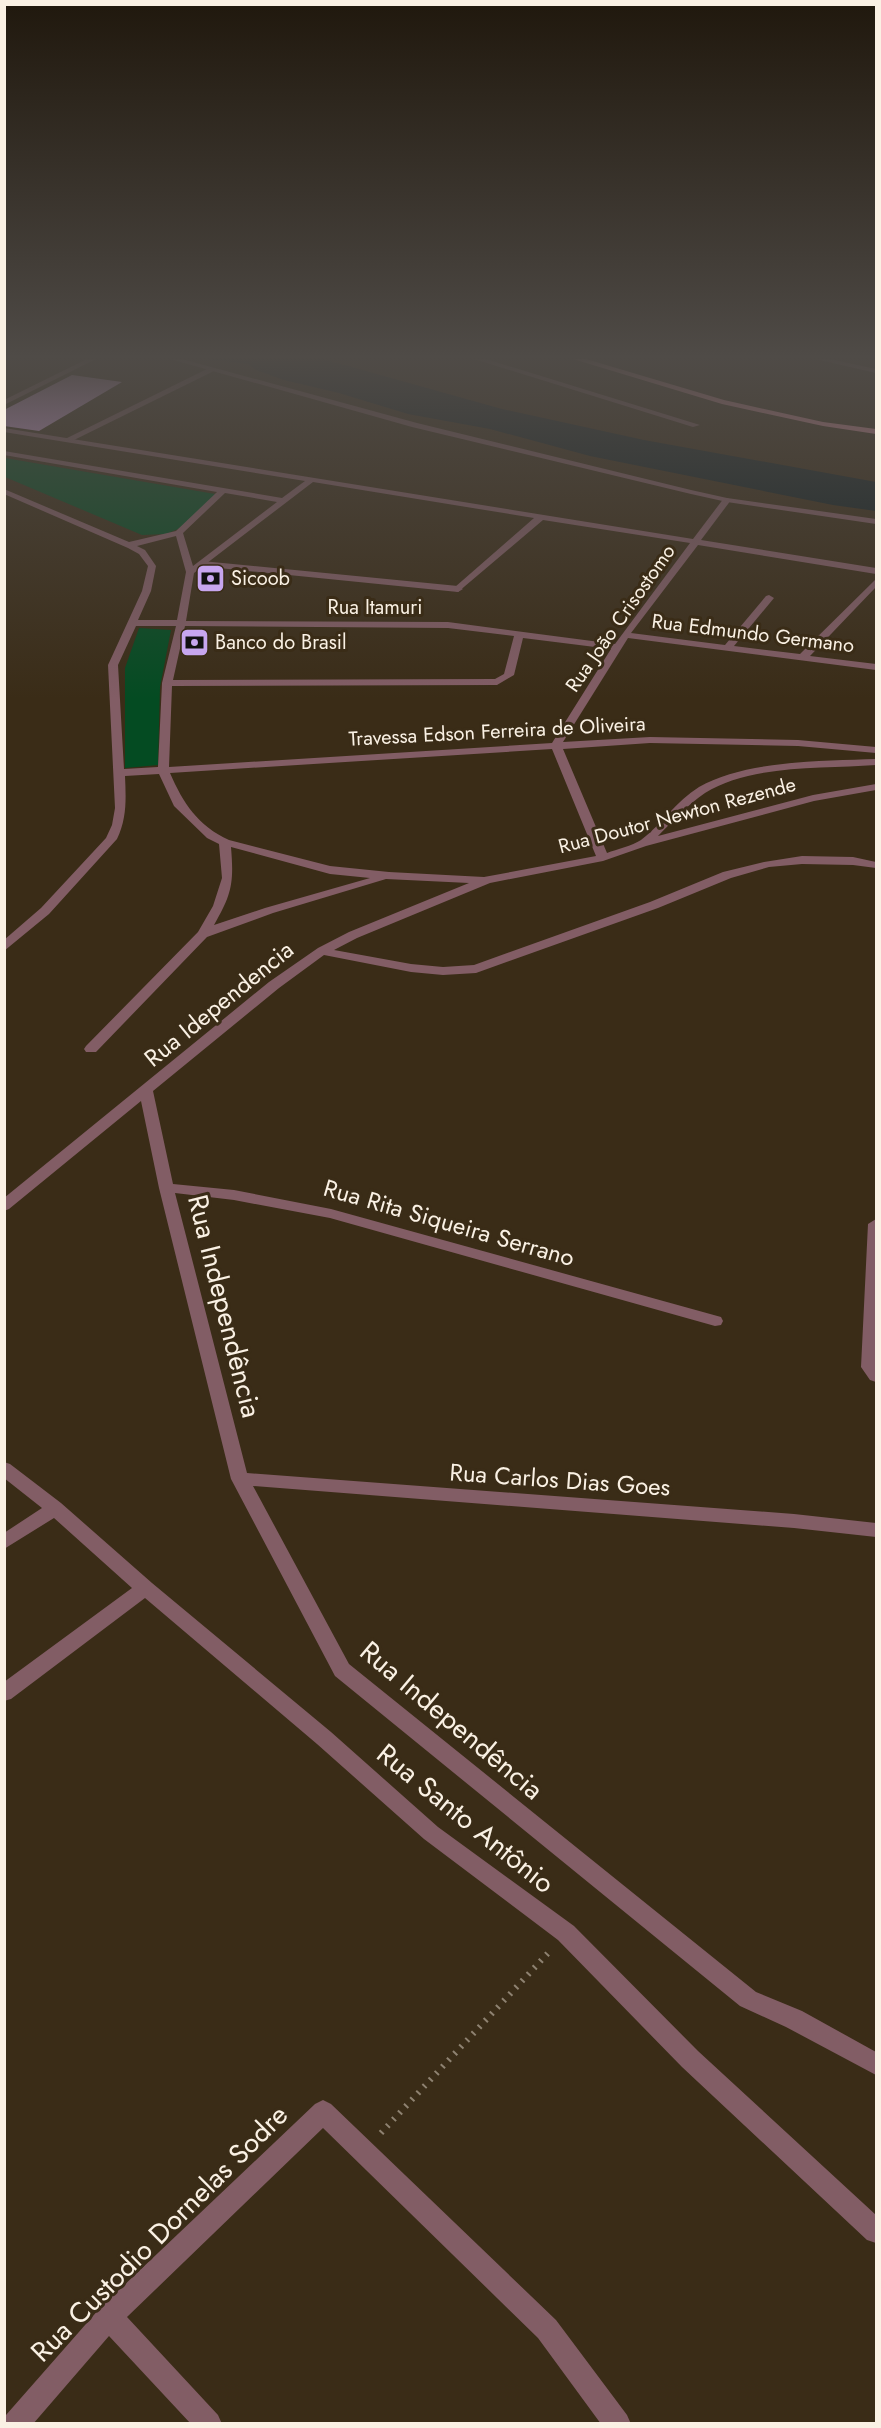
<svg xmlns="http://www.w3.org/2000/svg" width="881" height="2428" font-family="Jost,sans-serif">
<style>
.green{fill:#044b22}
.water{fill:#101f22}
.building{fill:#e4adef}
.lines{fill:none;stroke-linecap:round;stroke-linejoin:round}
.path{stroke:#8e8271;stroke-width:6;stroke-dasharray:2 7;stroke-linecap:butt}
.service{fill:#825d65;fill-rule:evenodd}
.minor{fill:#825d65;fill-rule:evenodd}
.tertiary{fill:#825d65;fill-rule:evenodd}
.trunk{fill:#e493a6;fill-rule:evenodd}
.labels{text-anchor:middle;stroke-width:6;stroke-linejoin:round;paint-order:stroke}
.far-poi-label{font-size:20px;fill:#faf1e4;stroke:#3a2c17;text-anchor:start}
.far-street-label{font-size:20px;fill:#faf1e4;stroke:#3a2c17}
.street-label{font-size:24px;fill:#faf1e4;stroke:#3a2c17}
.near-street-label{font-size:28px;fill:#faf1e4;stroke:#3a2c17}
</style>
<rect width="100%" height="100%" fill="#3a2c17"/>
<!-- green -->
<path class="green" d="M5,458L221,495L178,529L166,534L142,535L5,477Z
M139,628L171,630L160,687L158,765L125,768V668Z"/>
<!-- water -->
<path class="water" d="M208,359H323L502,409L644,440L876,482V511L833,505L590,456L490,429L408,414L339,393L284,380L256,370L248,364Z"/>
<!-- building -->
<path class="building" d="M72,375L122,382L39,431L4,426V410Z"/>
<g class="lines">
<!-- path -->
<path class="path" d="M381,2133L549,1952"/>
<!-- service -->
<path class="service" d="M207,369L214,371L70,442L63,440Z
M202,561L458,586L463,589L458,592L199,566L198,564Z"/>
<!-- minor -->
<path class="minor" d="M474,359H486L700,425L693,427Z
M815,359H830L876,369V373Z
M4,428L693,539L724,498H727L731,500L701,540L876,568V574L698,545L631,633L725,645L766,596L769,595L774,598L734,646L800,654L876,579V587L810,656L876,664V670L628,638L563,742L650,737L798,740L876,747V753L798,746L650,743L563,749L607,853C617,849 632,846 641,840C662,824 676,801 699,787C747,760 823,761 876,759V765C823,769 751,764 705,793C687,805 673,821 658,836L813,795L876,784V790L814,801L646,846L603,861L490,883L357,938L334,950L411,964L443,967L474,965L650,902L723,872L764,862L802,856L853,857L876,862V868L853,865L802,864L769,867L731,878L658,908L476,973L443,975L411,972L324,955L279,988L153,1091L173,1184L234,1190L331,1209L721,1317L723,1321L721,1325L715,1326L330,1218L234,1200L175,1193L247,1473L794,1514L876,1523V1537L794,1528L253,1486L349,1664L756,1992L802,2011L876,2052V2075L786,2027L740,2006L335,1676L231,1479L159,1188L141,1101L9,1209L4,1211V1198L269,982L318,948L349,932L469,883L386,879L273,913L207,937L96,1052H86L84,1049L86,1046L198,932L213,906L222,878L219,844L207,838L174,806L159,774L125,776C126,799 127,818 117,839L49,914L4,951V940L41,908L106,838L112,825L115,808L108,665L142,591L148,566L139,554L128,548L4,494V489L129,542L176,531L217,492L4,455V451L282,498L305,481L4,432ZM313,482L534,518L455,587V591L458,592L543,520L690,543L615,644L448,622L186,621L194,573ZM225,493L277,502L193,566L183,533ZM176,536L186,572L177,620H138L151,591L156,566L145,550L137,546ZM136,626H176L162,683L158,767L124,769L118,665ZM185,626L448,628L514,636L504,674L495,679L173,680ZM523,638L611,649L552,743L169,767L172,686L497,685L514,675ZM552,749L596,856L484,877L389,872L330,866L229,840C198,826 183,803 170,773ZM231,847L330,874L370,878L265,908L214,925C232,894 234,883 231,847Z
M876,1219V1382L870,1380L861,1367L868,1224Z
M4,1462L10,1464L61,1503L152,1583L331,1732L438,1827L574,1926L698,2051L876,2215V2243L867,2240L682,2067L558,1940L424,1839L317,1744L145,1598L11,1699L4,1701V1682L132,1588L54,1518L4,1549V1533L42,1508L4,1478Z
M323,2100L331,2104L556,2320L627,2415L631,2424H601L538,2338L323,2128L127,2317L218,2415L222,2424H191L109,2336L33,2424H4L6,2415L100,2308L315,2104Z"/>
<!-- tertiary -->
<path class="tertiary" d="M87,359H96L4,405V400Z
M170,359H182L417,423L691,490L727,498L876,519V524L727,502L691,494L412,427Z"/>
<!-- trunk -->
<path class="trunk" d="M573,359H586L724,400L823,422L876,429V434L823,426L722,404Z"/>
</g>
<!-- sky -->
<linearGradient id="sky" x2="0" y2="1"><stop stop-color="#20180d"/><stop offset="0.51" stop-color="#4f4b47"/><stop offset="1" stop-color="#4f4b47" stop-opacity="0"/></linearGradient>
<rect width="881" height="699" fill="url(#sky)"/>
<!-- icons -->
<defs>
<symbol id="bank-square" viewBox="-11 -11 22 22"><rect x="-9" y="-9" width="18" height="18" rx="4" fill="#c7a6ef" stroke="#3a2c17"/><path d="M-6-4H6V4H-6ZM0-2.3a2.3 2.3 0 1 0 0 4.6a2.3 2.3 0 1 0 0-4.6Z" fill="#111"/></symbol>
</defs>
<g fill-rule="evenodd">
<use href="#bank-square" x="194" y="562" width="33" height="33"/>
<use href="#bank-square" x="178" y="626" width="33" height="33"/>
</g>
<g class="labels">
<!-- far-poi labels -->
<g class="far-poi-label">
<text x="231" y="585">Sicoob</text>
<text x="215" y="649">Banco do Brasil</text>
</g>
<!-- far-street labels -->
<g class="far-street-label">
<text x="375" y="614">Rua Itamuri</text>
<text transform="translate(620 618) rotate(-55)" y="7">Rua João Crisostomo</text>
<text transform="translate(753 633) rotate(7)" y="7">Rua Edmundo Germano</text>
<text transform="translate(497 731) rotate(-3)" y="7">Travessa Edson Ferreira de Oliveira</text>
<text transform="translate(677 815) rotate(-15)" y="7">Rua Doutor Newton Rezende</text>
</g>
<!-- street labels -->
<g class="street-label">
<text transform="translate(219 1004) rotate(-39)" y="8">Rua Idependencia</text>
<text transform="translate(449 1223) rotate(16)" y="8">Rua Rita Siqueira Serrano</text>
<text transform="translate(560 1480) rotate(4)" y="8">Rua Carlos Dias Goes</text>
</g>
<!-- near-street labels -->
<g class="near-street-label">
<text transform="translate(225 1306) rotate(76)" y="10">Rua Independência</text>
<text transform="translate(452 1720) rotate(40)" y="10">Rua Independência</text>
<text transform="translate(466 1818) rotate(39)" y="10">Rua Santo Antônio</text>
<text transform="translate(159 2233) rotate(-45)" y="10">Rua Custodio Dornelas Sodre</text>
</g>
</g>
<!-- border -->
<rect width="881" height="2428" fill="none" stroke="#faf1e4" stroke-width="12"/>
</svg>
